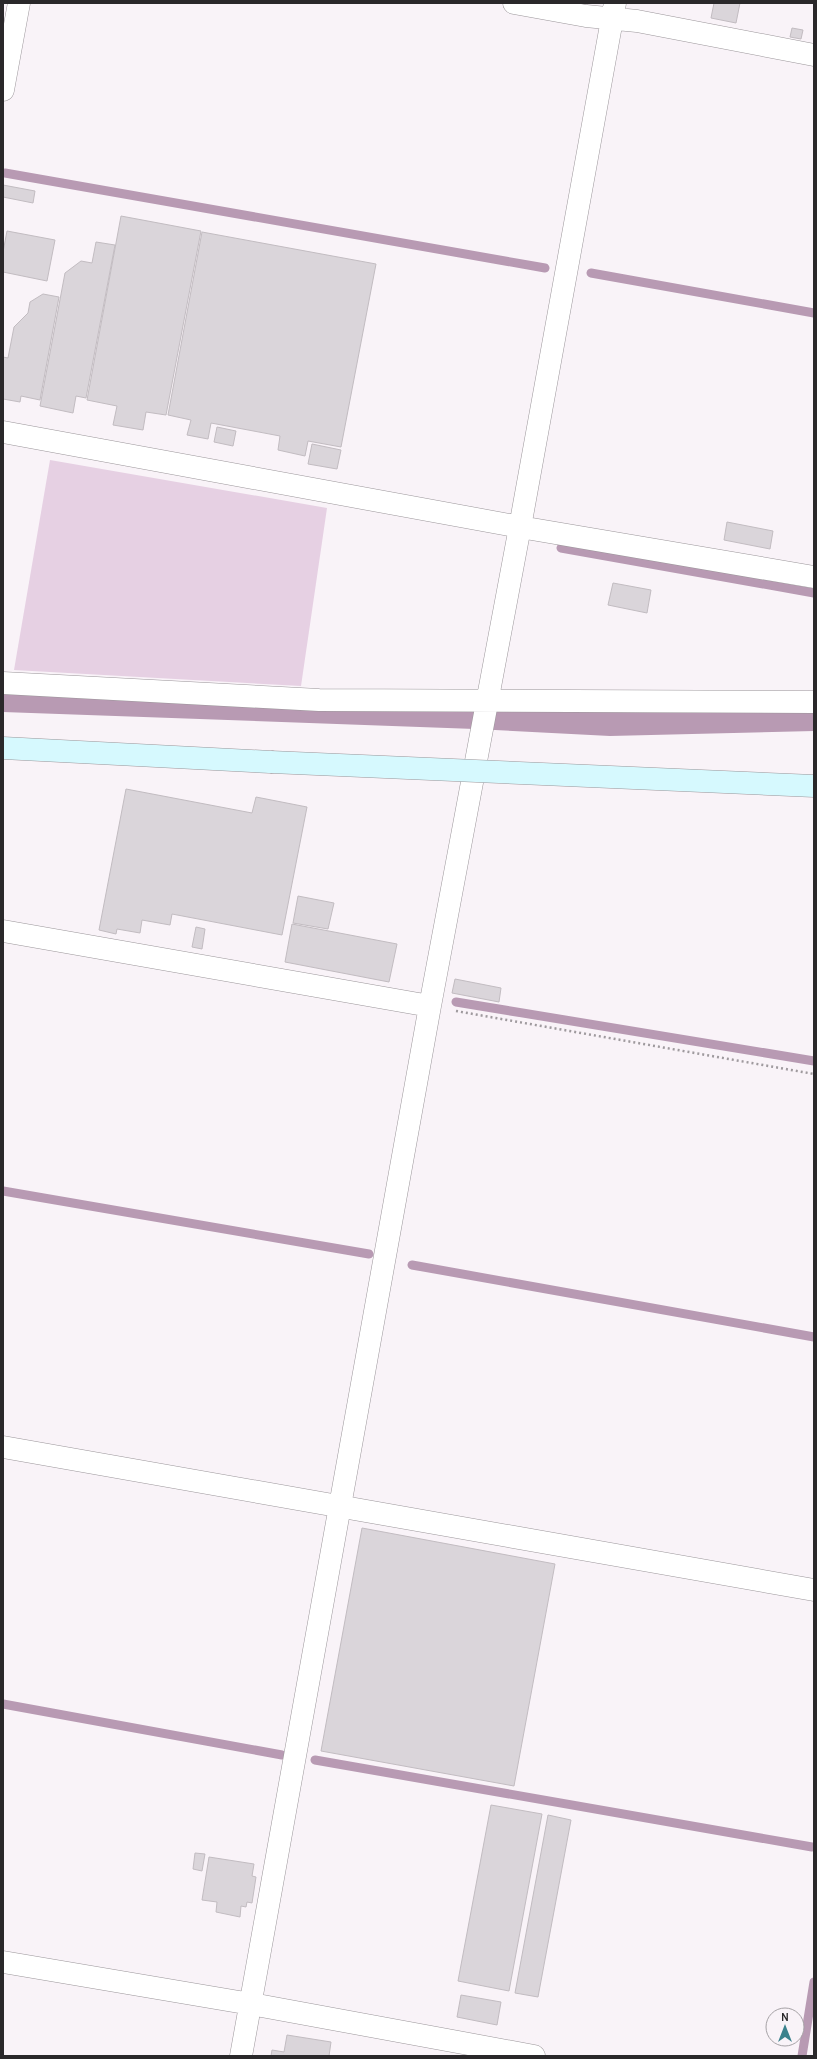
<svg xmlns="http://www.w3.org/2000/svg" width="817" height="2059" font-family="Karla,sans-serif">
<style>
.grass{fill:#e6d0e3}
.water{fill:#b89ab3}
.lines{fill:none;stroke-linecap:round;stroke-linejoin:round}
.stream{stroke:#b89ab3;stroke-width:9}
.building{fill:#dad5da;stroke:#c2bcc1}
.street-casing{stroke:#9b969a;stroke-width:23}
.secondary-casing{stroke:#9b969a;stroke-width:23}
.path{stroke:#9f9a9e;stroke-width:2.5;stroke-dasharray:2 3;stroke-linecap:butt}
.street{stroke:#fff;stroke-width:22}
.secondary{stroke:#d6f9fe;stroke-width:22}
.secondary-bridge-casing{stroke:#9b969a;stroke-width:23;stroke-linecap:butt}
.secondary-bridge{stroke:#d6f9fe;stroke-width:22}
</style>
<rect width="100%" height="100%" fill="#f9f3f8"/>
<!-- grass -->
<path class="grass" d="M50,460L327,508L301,686L14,670Z"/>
<!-- water -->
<path class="water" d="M3,692L476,711L766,713L814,712V731L610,736L475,729L3,712Z"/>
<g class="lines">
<!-- stream -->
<path class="stream" d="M5,173L545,268
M591,273L814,313
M561,548L814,593
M456,1002L814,1061
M3,1191L369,1254
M412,1265L814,1337
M3,1704L282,1755
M315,1760L812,1847
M802,2056L814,1982"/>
</g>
<!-- building -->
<path class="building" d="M714,3H740L736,23L711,18Z
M792,28L803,30L801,39L790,37Z
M3,185L35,191L33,203L3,197Z
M121,216L201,231L166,415L146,412L143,430L113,425L117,406L87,400Z
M7,231L55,240L47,281L3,272V252Z
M202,232L376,264L341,447L308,441L305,456L278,450L280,436L211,423L208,439L187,435L191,420L168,415Z
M96,242L115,245L86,398L76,396L73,413L40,406L65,273L81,261L92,263Z
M43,294L59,297L40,400L21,396L20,402L3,399V357L8,358L14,327L28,313L30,302Z
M217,427L236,431L233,446L214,442Z
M312,444L341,450L337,469L308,464Z
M727,522L773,531L770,549L724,540Z
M613,583L651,590L647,613L608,605Z
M126,789L252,813L256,797L307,807L282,935L172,914L170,925L142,920L140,933L117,929L116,934L99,930Z
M298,896L334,903L328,929L293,923Z
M292,924L397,944L389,982L285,962Z
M196,927L205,929L202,949L192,947Z
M455,979L501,988L499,1002L452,993Z
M362,1528L555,1564L514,1786L321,1751Z
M491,1805L542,1814L509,1991L458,1981Z
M548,1815L571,1820L538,1997L515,1993Z
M195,1853L205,1854L202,1871L193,1869Z
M209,1857L254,1864L252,1876L256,1877L252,1903L247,1902L246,1907L241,1906L240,1917L216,1912L217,1902L202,1900Z
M461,1995L501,2002L497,2025L457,2017Z
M287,2035L331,2042L329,2056H271L272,2050L284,2052Z"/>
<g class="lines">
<defs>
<path id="street" d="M514,3L586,16L637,21L814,55
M3,90L19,3
M3,432L520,527L814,577
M3,683L319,700L814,702
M3,931L430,1006
M3,1447L814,1590
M3,1962L251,2004L534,2056
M241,2056L430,1006L520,527L615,3"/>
<path id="secondary" d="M3,748L271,762"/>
</defs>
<!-- street casing -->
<use href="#street" class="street-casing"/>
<!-- secondary casing -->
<use href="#secondary" class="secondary-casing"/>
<!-- path -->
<path class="path" d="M456,1011L814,1074"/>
<!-- street -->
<use href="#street" class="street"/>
<!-- secondary -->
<use href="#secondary" class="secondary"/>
<defs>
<path id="secondary-bridge" d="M271,762L814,786"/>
</defs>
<!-- secondary-bridge casing -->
<use href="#secondary-bridge" class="secondary-bridge-casing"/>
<!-- secondary-bridge -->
<use href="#secondary-bridge" class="secondary-bridge"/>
</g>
<!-- border -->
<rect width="817" height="2059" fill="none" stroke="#2a282a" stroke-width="8"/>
<!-- north arrow -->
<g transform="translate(785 2027)"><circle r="19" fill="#f9f3f8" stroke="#a6a2a6"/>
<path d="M0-3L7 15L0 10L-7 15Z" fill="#3b818c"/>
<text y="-6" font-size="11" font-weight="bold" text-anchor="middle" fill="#2a282a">N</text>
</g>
</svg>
